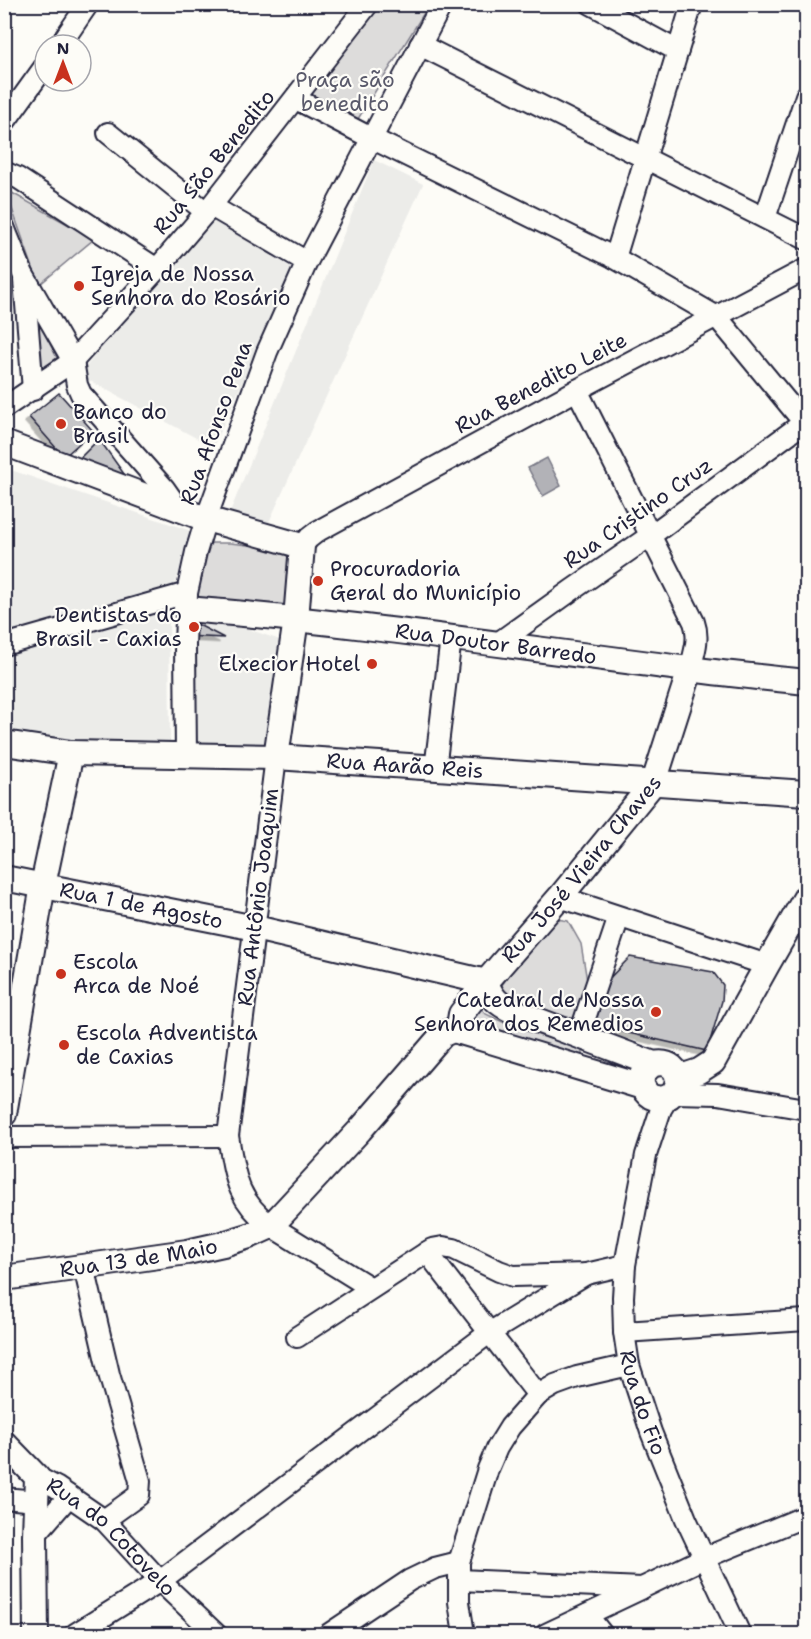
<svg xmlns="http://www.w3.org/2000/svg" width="811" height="1639" font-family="'Shantell Sans',sans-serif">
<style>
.built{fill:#ecece9}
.green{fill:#dddcdb;stroke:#807f8b;stroke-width:1.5}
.water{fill:#b2b2b7;stroke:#787885;stroke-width:1.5}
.building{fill:#c6c6c8;stroke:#22223b;stroke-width:1.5;filter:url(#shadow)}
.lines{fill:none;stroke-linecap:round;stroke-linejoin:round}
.minor-casing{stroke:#22223b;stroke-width:24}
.major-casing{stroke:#22223b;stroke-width:28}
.minor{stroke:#fdfcf7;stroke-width:20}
.major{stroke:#fdfcf7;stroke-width:24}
.poi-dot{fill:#c8321e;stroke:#fdfcf7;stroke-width:2}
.labels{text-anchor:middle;stroke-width:4.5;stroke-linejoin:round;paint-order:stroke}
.park-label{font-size:21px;fill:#5a5a6b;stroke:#fdfcf7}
.street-label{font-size:21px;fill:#22223b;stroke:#fdfcf7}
.poi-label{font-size:21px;fill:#22223b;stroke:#fdfcf7;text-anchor:start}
</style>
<defs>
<filter id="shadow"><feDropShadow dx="-4.5" dy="4.5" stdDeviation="0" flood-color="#0004"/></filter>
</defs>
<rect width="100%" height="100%" fill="#fdfcf7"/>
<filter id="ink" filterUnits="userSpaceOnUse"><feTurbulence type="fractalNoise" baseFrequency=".0167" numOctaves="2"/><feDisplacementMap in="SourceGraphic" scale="12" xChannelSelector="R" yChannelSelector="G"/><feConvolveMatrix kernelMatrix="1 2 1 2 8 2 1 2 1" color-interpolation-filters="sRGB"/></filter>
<g filter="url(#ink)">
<!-- built -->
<path class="built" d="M374,160L423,184L269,522L230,512Z
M210,219L294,269L213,447L79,375Z
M5,468L191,531L173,592L5,635Z
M169,605L170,748L5,736L4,654Z
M201,613L289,643L277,763L183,759Z"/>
<!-- green -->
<path class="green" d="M379,5H429L353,127L306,102Z
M5,189L94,239L39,285Z
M29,302L57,358L30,377Z
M212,543H230L283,549L289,559L285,615L194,602L205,546Z
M552,918L568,921L581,944L587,981L574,1018L536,1013L497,992L527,949Z
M476,1002L486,1014L507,1024L547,1038L582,1048V1064L463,1028Z"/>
<!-- water -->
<path class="water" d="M547,458L561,486L543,496L528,468Z"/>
<!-- building -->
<path class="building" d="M59,393L93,431L64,457L29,417Z
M99,439L119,467L132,485L75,463Z
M185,618L224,638L185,636Z
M630,957L713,972L723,985L722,1001L707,1051L589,1024L602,986Z"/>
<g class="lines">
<defs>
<g id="minor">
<path d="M591,4L678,51"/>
<path d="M60,45L88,4"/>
<path d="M420,45L806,239"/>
<path d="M296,99L371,138L615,258L717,317L806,425"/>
<path d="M4,123L45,66"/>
<path d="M108,133L206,212"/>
<path d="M4,172L18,178L157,269"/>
<path d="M211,206L307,262"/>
<path d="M765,218L806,96"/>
<path d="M4,227L23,274L73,361L77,385L81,394L164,488L171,498L169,506"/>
<path d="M615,258L692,4"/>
<path d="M24,280L33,390"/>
<path d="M577,390L694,622C700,639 694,653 690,670"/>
<path d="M4,408L73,361L157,269L211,206L368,4"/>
<path d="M302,546L309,538L318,531L577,390L806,269"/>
<path d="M498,643L572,590L650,536L806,421"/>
<path d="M4,645L187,593"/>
<path d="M186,755L185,645L187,593L196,552L206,519L267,352L307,262L442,4"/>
<path d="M276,757L228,1136C235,1176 236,1199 271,1226L371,1288"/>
<path d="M435,769L451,638"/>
<path d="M560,897L767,965"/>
<path d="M579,1036L619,917"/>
<path d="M674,1093L718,1094L806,1109"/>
<path id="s1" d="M669,1096L661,1109L646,1155L625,1265L623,1297L624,1332L629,1365L651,1432L686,1519L740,1634"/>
<path d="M4,1137L228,1136"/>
<path d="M427,1252L538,1395"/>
<path d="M84,1267L109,1374L140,1481L139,1495L104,1520"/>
<path d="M624,1332L806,1320"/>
<path d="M297,1337L432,1249L443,1247L454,1249L499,1271L513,1276L586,1274L625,1265"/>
<path id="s2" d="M37,1477L56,1487L104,1520L160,1581L216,1634"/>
<path d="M4,1498L36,1501"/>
<path d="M35,1535L69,1496"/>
<path d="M459,1580L642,1588L704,1558L806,1516"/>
<path d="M587,1615L602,1634"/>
<path d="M75,1634L160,1581L489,1333L586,1274"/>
<path d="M329,1634L410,1580L435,1568L459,1562"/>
<path d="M464,1634L459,1602V1562L488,1469L497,1448L510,1427L538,1395L555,1385L577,1377L629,1365"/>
<path d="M546,1634L641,1589"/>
</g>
<g id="major">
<path d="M4,443L206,519L302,546L296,619L276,757"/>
<path id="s3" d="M186,609C354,622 521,648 689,669C728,674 767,678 806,682"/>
<path id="s4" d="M4,743L71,753L276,757L806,793"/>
<path id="s5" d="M4,878L255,928L486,982C492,999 497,1003 513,1011L654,1064C686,1057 684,1103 657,1098C652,1098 648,1095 645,1091C637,1081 644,1069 654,1064"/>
<path id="s6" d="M461,1032L459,1026L461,1014L486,982L560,897L654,782L690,670"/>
<path d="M678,1078L699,1071L713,1062L767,965L806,897"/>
<path d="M4,1114L43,885L71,753"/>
<path id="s7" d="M4,1278L187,1252L223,1244L249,1236L271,1226L360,1130L443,1034L453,1030L461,1032L643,1087"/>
<path d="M4,1443L37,1477L35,1535L36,1634"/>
</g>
</defs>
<!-- minor casing -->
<use href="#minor" class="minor-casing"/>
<!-- major casing -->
<use href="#major" class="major-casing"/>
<!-- minor -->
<use href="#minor" class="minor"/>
<!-- major -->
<use href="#major" class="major"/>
</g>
</g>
<!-- markers -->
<g class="poi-dot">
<circle cx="79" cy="286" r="6"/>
<circle cx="61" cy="424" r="6"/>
<circle cx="318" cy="581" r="6"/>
<circle cx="194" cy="627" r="6"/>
<circle cx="372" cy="664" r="6"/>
<circle cx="61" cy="974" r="6"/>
<circle cx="656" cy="1012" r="6"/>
<circle cx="64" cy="1045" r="6"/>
</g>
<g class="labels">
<!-- park labels -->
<g class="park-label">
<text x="345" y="87">Praça são<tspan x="345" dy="24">benedito</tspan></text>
</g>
<!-- street labels -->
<g class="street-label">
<text transform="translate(214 162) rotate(-51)" y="7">Rua São Benedito</text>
<text transform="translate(541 383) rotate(-28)" y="7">Rua Benedito Leite</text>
<text transform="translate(216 423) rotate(-70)" y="7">Rua Afonso Pena</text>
<text transform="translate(638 513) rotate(-35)" y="7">Rua Cristino Cruz</text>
<text dy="7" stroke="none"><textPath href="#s3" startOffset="312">Rua Doutor Barredo</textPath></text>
<text dy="7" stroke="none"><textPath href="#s4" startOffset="402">Rua Aarão Reis</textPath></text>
<text dy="7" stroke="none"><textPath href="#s6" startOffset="207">Rua José Vieira Chaves</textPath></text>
<text transform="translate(258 897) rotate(-83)" y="7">Rua Antônio Joaquim</text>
<text dy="7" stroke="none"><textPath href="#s5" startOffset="140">Rua 1 de Agosto</textPath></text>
<text dy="7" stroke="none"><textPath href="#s7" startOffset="136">Rua 13 de Maio</textPath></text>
<text dy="7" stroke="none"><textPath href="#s1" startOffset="316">Rua do Fio</textPath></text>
<text dy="7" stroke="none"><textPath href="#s2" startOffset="96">Rua do Cotovelo</textPath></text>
</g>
<!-- poi labels -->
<g class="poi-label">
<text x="91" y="281">Igreja de Nossa<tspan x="91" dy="24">Senhora do Rosário</tspan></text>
<text x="73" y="419">Banco do<tspan x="73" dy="24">Brasil</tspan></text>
<text x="330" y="576">Procuradoria<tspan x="330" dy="24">Geral do Município</tspan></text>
<text x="182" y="622" text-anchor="end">Dentistas do<tspan x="182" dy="24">Brasil - Caxias</tspan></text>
<text x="360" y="671" text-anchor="end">Elxecior Hotel</text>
<text x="73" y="969">Escola<tspan x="73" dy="24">Arca de Noé</tspan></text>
<text x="644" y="1007" text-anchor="end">Catedral de Nossa<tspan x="644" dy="24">Senhora dos Remedios</tspan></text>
<text x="76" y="1040">Escola Adventista<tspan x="76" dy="24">de Caxias</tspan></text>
</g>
</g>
<!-- margin -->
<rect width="811" height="1639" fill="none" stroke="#fdfcf7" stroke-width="24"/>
<rect x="12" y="12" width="787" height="1615" fill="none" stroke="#22223b" stroke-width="2" filter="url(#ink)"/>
<!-- north arrow -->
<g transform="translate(63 63)"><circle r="28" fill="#fdfcf7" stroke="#a5a5ac" stroke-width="1.5"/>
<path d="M0-4.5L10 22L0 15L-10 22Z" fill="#c8321e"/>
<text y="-9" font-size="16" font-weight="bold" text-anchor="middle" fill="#22223b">N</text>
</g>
</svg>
